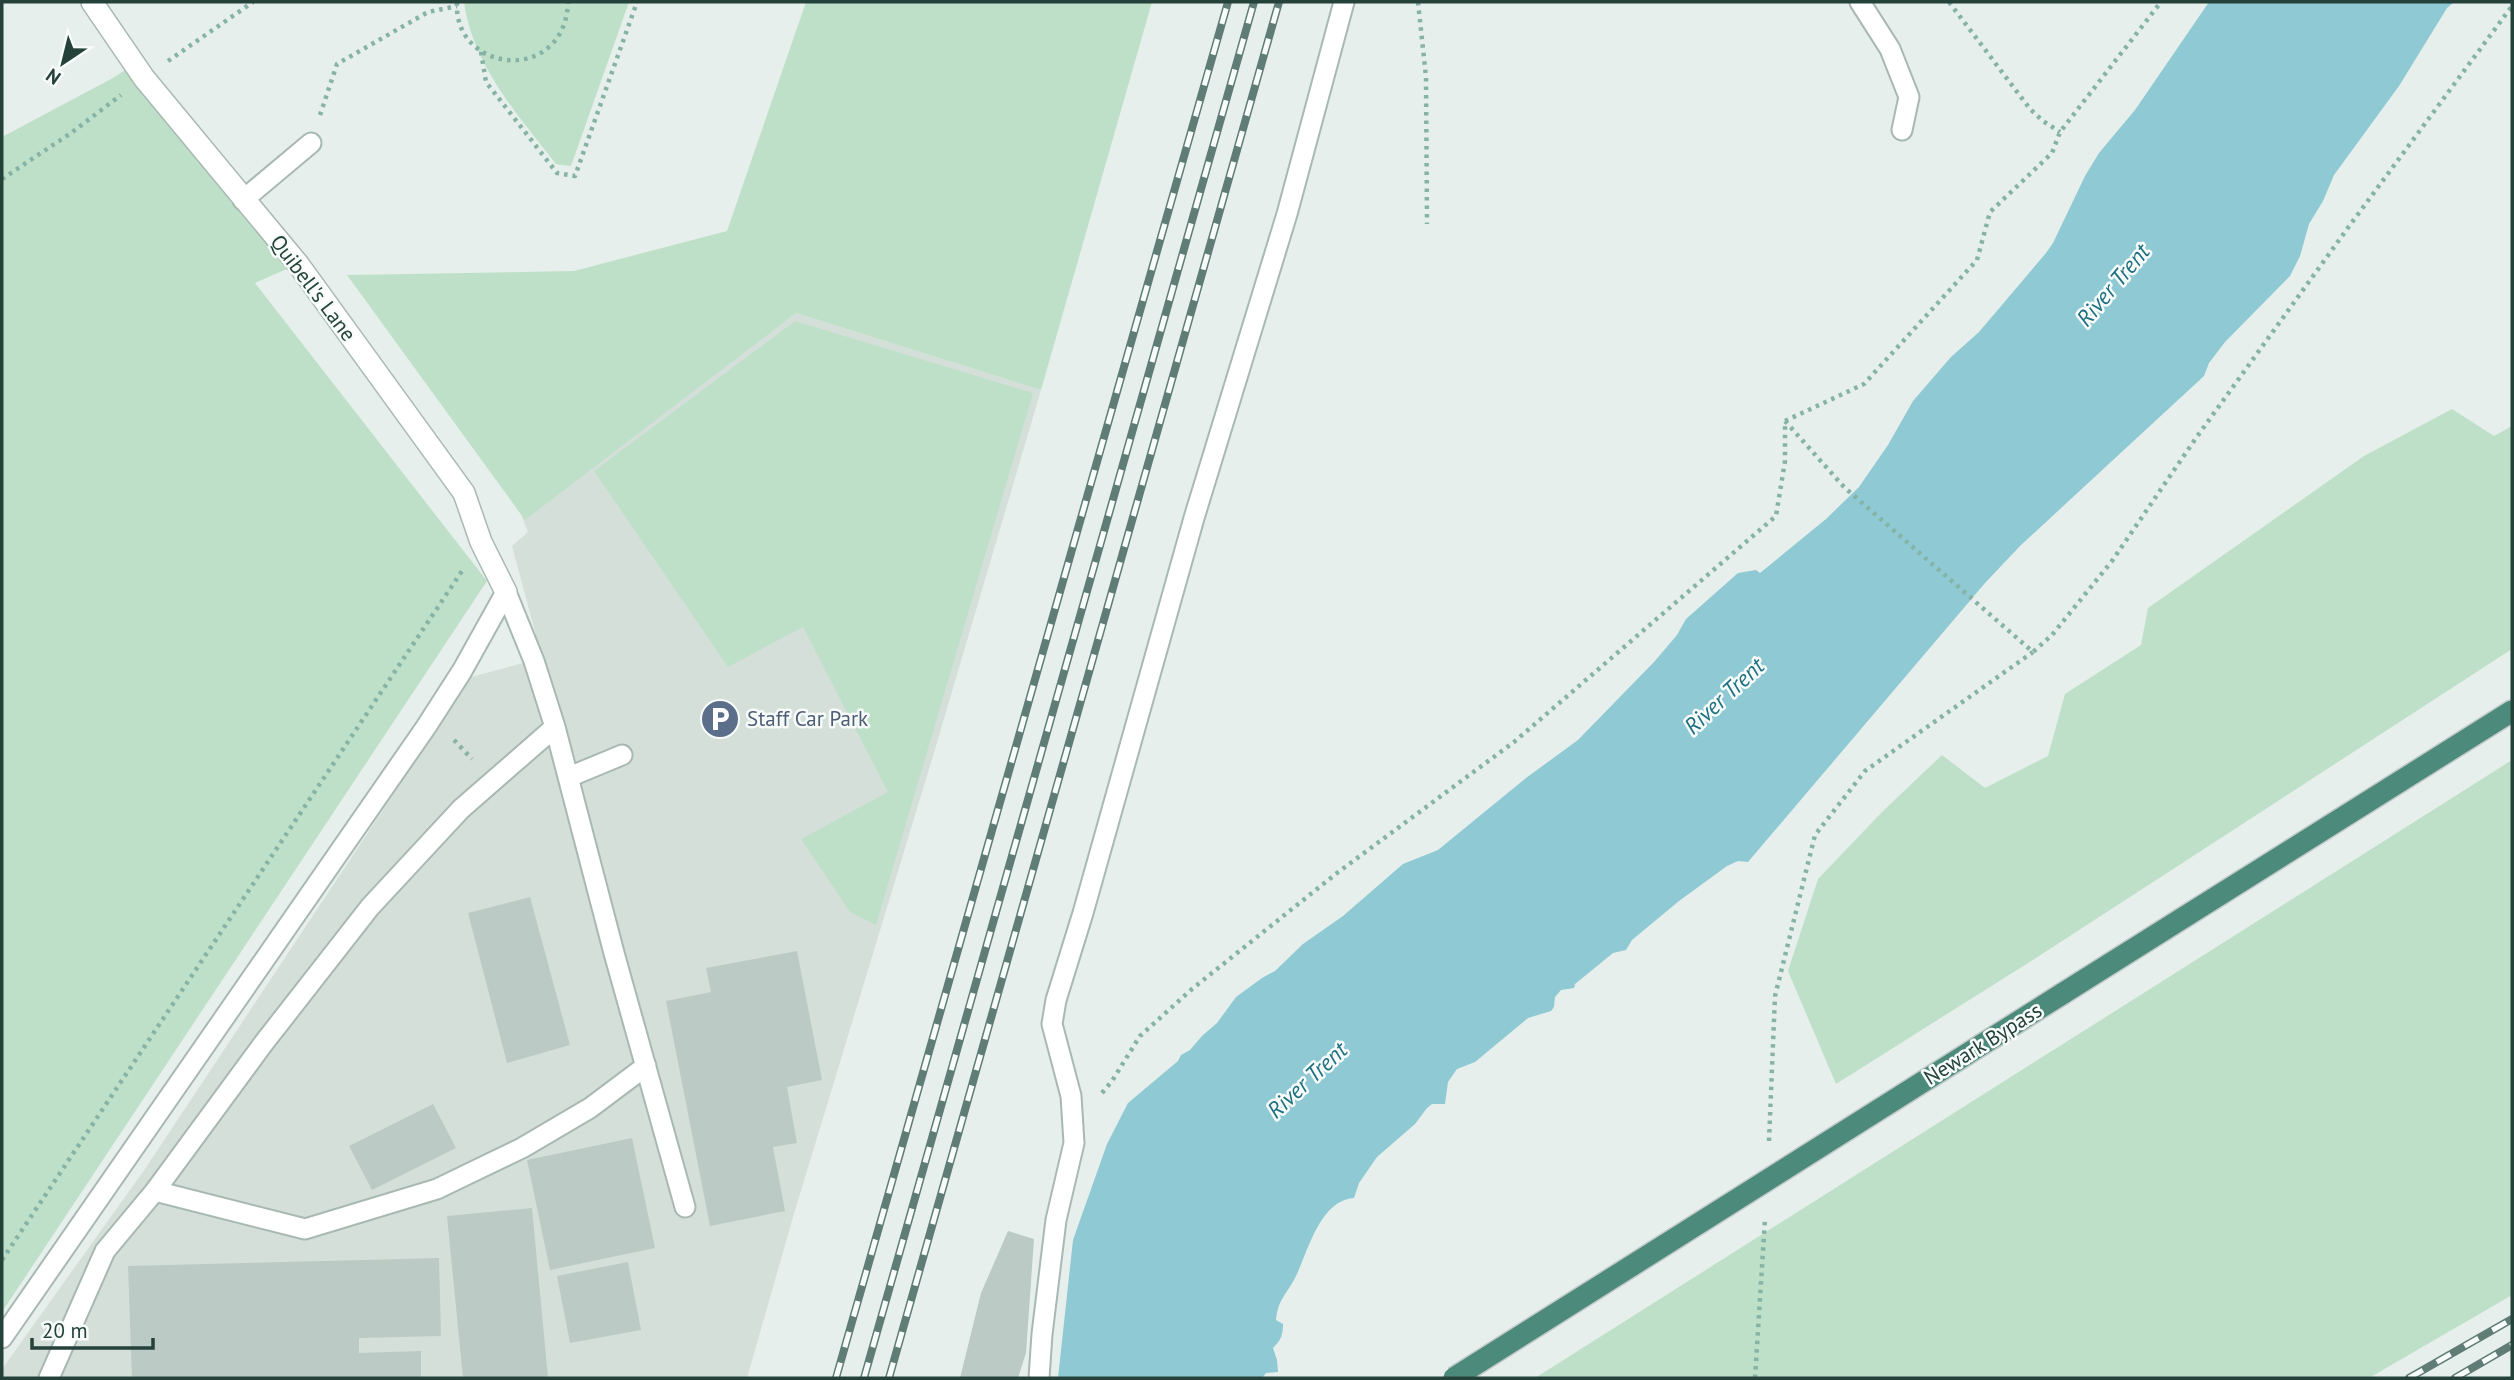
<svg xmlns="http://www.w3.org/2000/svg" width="2514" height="1380" font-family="'PT Sans',sans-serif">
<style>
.built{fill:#d4dfda}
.green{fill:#bfe0c8}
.water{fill:#8ec9d4}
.building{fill:#bbcac4}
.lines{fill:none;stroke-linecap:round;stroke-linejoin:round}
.service-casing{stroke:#a8b8b2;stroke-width:23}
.minor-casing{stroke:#a8b8b2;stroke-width:24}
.trunk-casing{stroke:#c2cac8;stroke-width:24}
.path{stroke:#86b3a5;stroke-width:4.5;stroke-dasharray:3.5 5;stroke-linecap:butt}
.service{stroke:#fff;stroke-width:19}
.minor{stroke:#fff;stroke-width:21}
.trunk{stroke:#4c8a7c;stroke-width:21}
.rail-casing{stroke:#5f7d75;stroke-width:8}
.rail{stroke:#f7fbf9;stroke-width:5;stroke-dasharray:16;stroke-linecap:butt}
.trunk-bridge-casing{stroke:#c2cac8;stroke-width:24;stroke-linecap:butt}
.trunk-bridge{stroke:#4c8a7c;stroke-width:21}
.labels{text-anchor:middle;stroke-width:5;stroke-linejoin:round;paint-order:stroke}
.street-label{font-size:21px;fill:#24423a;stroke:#f7fbf9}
.service-label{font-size:21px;fill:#4e5e75;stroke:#f7fbf9;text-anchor:start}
.water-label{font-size:23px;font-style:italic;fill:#1c6f80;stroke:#f7fbf9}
</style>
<rect width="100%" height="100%" fill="#e6efeb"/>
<!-- built -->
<path class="built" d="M796,313L1041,390L933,756L793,1217L747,1378H2V1369L145,1169L471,677L542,658L512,546L528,532L522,517Z"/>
<!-- green -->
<path class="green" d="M464,2H629L571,166L556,164C518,115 473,66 464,2Z
M806,2H1152L1041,390L796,313L525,520L347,275L574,271L727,231Z
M135,64L298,264L255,283L487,581L2,1312V137L111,79Z
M795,321L1033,393L876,925L850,912L801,839L888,792L803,627L728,667L594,471Z
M2452,409L2494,436L2512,426V649L2039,956L1836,1084L1788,971L1818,879L1882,812L1942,755L1985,788L2048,756L2065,694L2141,645L2148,608L2364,456Z
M2512,760V1295L2369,1378H1535Z"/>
<!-- water -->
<path class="water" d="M2209,2H2454L2447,8L2399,86L2334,175L2323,201L2309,224L2300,256L2290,276L2225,342L2209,363L2204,376L2020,546L1985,583L1748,862L1738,861L1727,866L1679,901L1632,940L1626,950L1613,953L1575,984L1574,988L1561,990L1555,997L1554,1007L1551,1011L1528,1018L1475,1062L1457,1069L1448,1082L1445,1104H1432L1427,1108L1415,1124L1377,1157L1359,1183L1354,1198C1320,1200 1308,1251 1296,1276C1287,1294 1278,1299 1276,1320L1283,1324C1283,1335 1281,1340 1273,1348L1277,1360L1278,1372L1266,1373L1262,1378H1058L1073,1240L1107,1144L1128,1103L1178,1061L1181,1055L1190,1050L1202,1036L1217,1023L1236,997L1262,978L1275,971L1303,944L1343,916L1403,864L1438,850L1526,778L1578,740L1654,662L1677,635L1686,619L1738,573L1756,570L1760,573L1826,519L1859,487L1888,445L1913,401L1951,357L1979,332L2046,253L2053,243L2085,176L2099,153L2135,110Z"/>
<!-- building -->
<path class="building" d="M530,897L570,1045L507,1063L468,913Z
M797,951L822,1080L787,1087L797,1143L773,1147L785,1211L710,1226L666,1001L711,992L706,968Z
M433,1104L456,1148L372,1190L349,1146Z
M632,1138L655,1248L550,1270L527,1160Z
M532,1208L548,1378H463L447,1216Z
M1008,1231L1034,1239L1026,1353L1018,1378H960L981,1293Z
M439,1258L441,1336L359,1338V1353L421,1351V1378H132L128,1266Z
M628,1262L641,1330L570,1343L557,1276Z"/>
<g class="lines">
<defs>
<path id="service" d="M1860,2L1890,49L1909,97L1902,130
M243,200L311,143
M506,592L534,661L555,727L614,953L685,1207
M569,777L622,755
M155,1191L305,1229L437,1189L522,1148L590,1108L646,1066
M2,1338L426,727L462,671L506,592
M49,1378L105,1251L155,1191L263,1044L370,907L461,809L555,727
M1039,1378L1042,1334L1056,1220L1074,1143L1071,1096L1052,1024L1056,1000L1083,913L1194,518L1287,214L1344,2"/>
<path id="minor" d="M92,2L144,78L298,264L464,493L481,542L506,592"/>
<path id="trunk" d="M2062,994L2512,711"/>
</defs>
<!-- service casing -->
<use href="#service" class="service-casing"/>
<!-- minor casing -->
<use href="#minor" class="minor-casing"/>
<!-- trunk casing -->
<use href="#trunk" class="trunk-casing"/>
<!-- path -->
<path class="path" d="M457,2C453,74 565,85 568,2
M1418,2L1426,77L1427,224
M1949,2L2030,109L2043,121L2060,132
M481,52L486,82L557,173L575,176L637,2
M168,61L253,2
M320,115L337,64L428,12L457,6
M2,179L71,133L121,95
M1785,421L1844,487L2033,652L2052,635L2112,561L2196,438L2350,225L2512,6
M1785,421L1864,384L1977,260L1990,212L2052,153L2060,132L2161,2
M454,740L472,759
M1102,1093L1112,1081L1140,1036L1192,989L1337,873L1514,742L1776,516L1785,461V422
M1769,1141L1775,996L1815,835L1865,771L2033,652
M2,1260L462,571
M1755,1378L1765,1219"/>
<!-- service -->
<use href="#service" class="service"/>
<!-- minor -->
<use href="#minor" class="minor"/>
<!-- trunk -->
<use href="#trunk" class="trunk"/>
<defs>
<path id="rail" d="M836,1378L1228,2
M864,1378L1254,2
M889,1378L1279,2
M2409,1378L2512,1319
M2455,1378L2512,1345"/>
</defs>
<!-- rail casing -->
<use href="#rail" class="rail-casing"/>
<!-- rail -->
<use href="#rail" class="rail"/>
<defs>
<path id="trunk-bridge" d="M1454,1378L2062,994"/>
</defs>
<!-- trunk-bridge casing -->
<use href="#trunk-bridge" class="trunk-bridge-casing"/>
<!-- trunk-bridge -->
<use href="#trunk-bridge" class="trunk-bridge"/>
</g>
<!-- icons -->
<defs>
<symbol id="parking-disc" viewBox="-11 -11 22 22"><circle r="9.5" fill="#5c6f8a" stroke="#f7fbf9"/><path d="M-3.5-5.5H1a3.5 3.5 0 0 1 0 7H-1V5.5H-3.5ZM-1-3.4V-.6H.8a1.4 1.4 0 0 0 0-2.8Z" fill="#fff"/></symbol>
</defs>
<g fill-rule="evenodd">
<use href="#parking-disc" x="698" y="697" width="44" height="44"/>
</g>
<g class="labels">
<!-- street labels -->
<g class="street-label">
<text transform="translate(313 288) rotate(53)" y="7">Quibell's Lane</text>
<text transform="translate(1983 1044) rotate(-32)" y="7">Newark Bypass</text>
</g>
<!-- service labels -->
<g class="service-label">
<text x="747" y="726">Staff Car Park</text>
</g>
<!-- water labels -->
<g class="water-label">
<text transform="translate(2113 285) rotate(-50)" y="8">River Trent</text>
<text transform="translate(1724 696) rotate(-43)" y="8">River Trent</text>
<text transform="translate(1307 1080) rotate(-43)" y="8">River Trent</text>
</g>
</g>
<!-- border -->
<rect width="2514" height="1380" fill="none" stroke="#24423a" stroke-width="7"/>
<!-- north arrow -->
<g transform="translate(63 63) rotate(215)" stroke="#f7fbf9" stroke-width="5" paint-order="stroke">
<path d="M0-5L12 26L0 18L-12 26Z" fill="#24423a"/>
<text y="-10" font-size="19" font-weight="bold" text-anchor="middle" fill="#24423a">N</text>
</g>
<!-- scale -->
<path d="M32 1338v10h121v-10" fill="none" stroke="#24423a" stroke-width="3.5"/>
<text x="42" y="1338" font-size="21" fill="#24423a" stroke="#f7fbf9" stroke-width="5" paint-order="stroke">20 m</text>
</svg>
